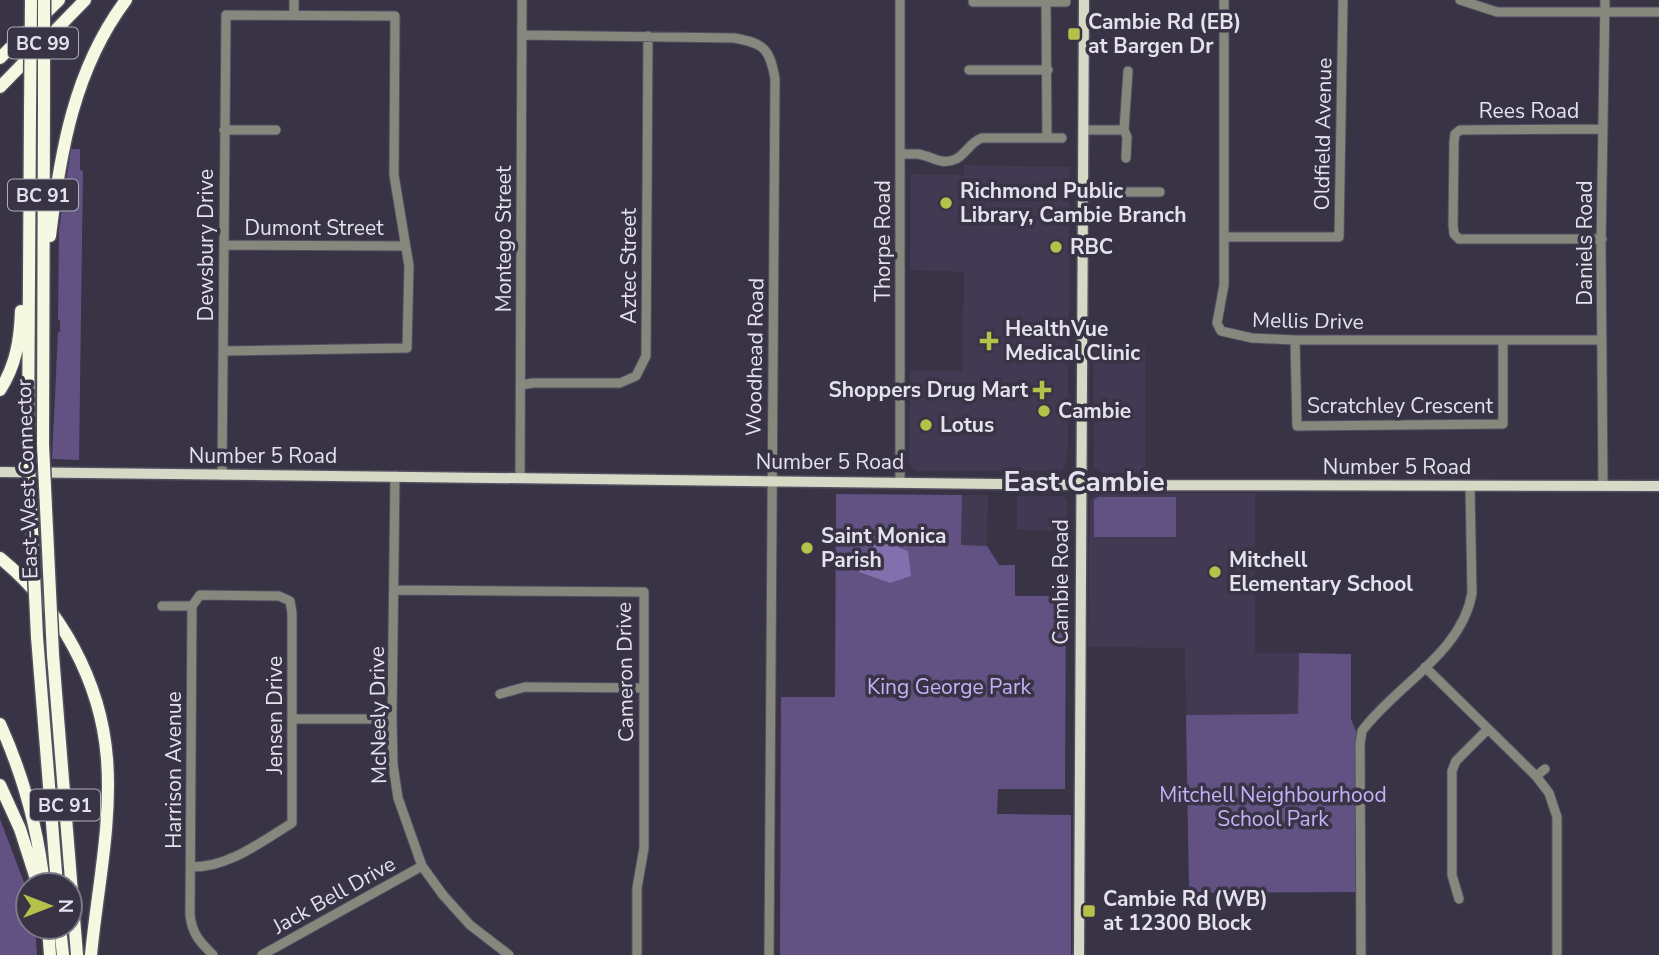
<svg xmlns="http://www.w3.org/2000/svg" width="1659" height="955" font-family="'Nunito Sans',sans-serif">
<style>
.built{fill:#413a52}
.green{fill:#615283}
.water{fill:#826fae}
.lines{fill:none;stroke-linecap:round;stroke-linejoin:round}
.minor-casing{stroke:#544f60;stroke-width:11}
.major-casing{stroke:#544f60;stroke-width:13}
.highway-casing{stroke:#544f60;stroke-width:15}
.minor{stroke:#86887e;stroke-width:9}
.major{stroke:#d6d9c5;stroke-width:10}
.highway{stroke:#f5f9e1;stroke-width:12}
.highway-bridge-casing{stroke:#544f60;stroke-width:15;stroke-linecap:butt}
.highway-bridge{stroke:#f5f9e1;stroke-width:12}
.poi-dot{fill:#b6c149;stroke:#383345;stroke-width:2.5}
.labels{text-anchor:middle;stroke-width:7;stroke-linejoin:round;paint-order:stroke}
.shield{fill:#383345;stroke:#b1aebb;stroke-width:2}
.shield-label{font-size:19px;font-weight:bold;fill:#e5e2ee}
.poi-label{font-size:21px;font-weight:bold;fill:#e5e2ee;stroke:#383345;text-anchor:start}
.street-label{font-size:21px;fill:#e5e2ee;stroke:#383345}
.park-label{font-size:21px;fill:#c6b1f8;stroke:#383345}
.district-label{font-size:28px;font-weight:bold;fill:#e5e2ee;stroke:#383345}
</style>
<rect width="100%" height="100%" fill="#383345"/>
<!-- built -->
<path class="built" d="M964,165L1070,167L1068,443L1066,465L1061,471H915L909,464L910,370L962,371L964,272L910,270L911,174L964,175Z
M1093,348H1145V473H1101L1094,467Z
M1255,493V653H1299L1298,714L1186,715L1185,648L1088,647L1090,503L1093,497L1101,494Z
M962,495H988L987,546H960Z
M1017,496H1064L1067,499V531L1017,530Z"/>
<!-- green -->
<path class="green" d="M71,149H80V170L83,171L79,460L52,459L58,332H60V320H58L59,230Z
M836,494L962,495L961,545L987,546L999,565H1015V596H1066L1065,789H998L997,814L1071,815V955H780L781,697H835Z
M1098,497H1176V537H1094V500Z
M1299,653L1351,654V719L1357,734L1358,892L1189,893L1186,715L1298,714Z
M0,819L28,893V927H35L37,955H0Z"/>
<!-- water -->
<path class="water" d="M878,539L908,551L911,576L890,583L859,572Z"/>
<g class="lines">
<defs>
<path id="minor" d="M294,0V15
M1224,0V285L1217,323L1221,331L1252,338L1295,340H1602
M1460,0L1497,12H1659
M973,2H1066
M1046,2L1047,138
M522,35L734,38C764,43 770,49 775,79L769,955
M969,70H1048
M224,130H276
M1083,130H1124L1128,71
M1124,130L1127,137L1126,158
M901,154C907,154 913,154 918,154C932,156 941,166 956,159C967,153 970,142 982,138H1062
M1083,192H1160
M1224,237H1339L1343,0
M1602,239H1459L1454,234L1453,225L1454,142L1455,134L1460,130L1603,129
M224,245L404,246
M1295,340L1297,426L1503,424V340
M521,385L533,383H620L636,376L646,356L648,36
M222,475L226,15L395,16L394,175L409,266L407,348L224,351
M395,476L392,719L393,765L398,798L422,866L443,895L470,925L509,955
M520,477L522,0
M900,482V0
M1603,486L1601,245L1605,0
M394,590L644,592V848L637,888V955
M162,606H192
M192,606L200,595L279,596L290,601L292,613V823C261,842 229,867 192,867
M192,606L190,915C192,934 200,942 213,955
M1425,667L1536,776L1549,793L1557,817V955
M500,694L525,687L644,688
M292,719H392
M1536,776L1545,769
M1459,899L1452,875V771L1456,761L1488,729
M262,955L422,866
M1361,955L1360,744L1362,731C1396,685 1462,653 1472,593L1470,487"/>
<path id="major" d="M0,472L1080,485L1659,486
M1079,955L1084,0"/>
<path id="highway" d="M0,58L59,0
M0,87L85,0
M50,236C60,153 74,69 126,0
M0,390C16,365 20,340 21,311
M28,445L30,112
M43,445L44,98
M0,558C60,607 101,681 107,759C112,824 97,891 91,955
M37,637L57,885
M53,655L77,955
M0,724C23,775 38,829 44,885
M0,785L20,829L37,882
M48,927L50,955
M60,927L63,955"/>
</defs>
<!-- minor casing -->
<use href="#minor" class="minor-casing"/>
<!-- major casing -->
<use href="#major" class="major-casing"/>
<!-- highway casing -->
<use href="#highway" class="highway-casing"/>
<!-- minor -->
<use href="#minor" class="minor"/>
<!-- major -->
<use href="#major" class="major"/>
<!-- highway -->
<use href="#highway" class="highway"/>
<defs>
<path id="highway-bridge" d="M44,98V0
M30,112L31,0
M28,445L37,637
M43,445L53,655"/>
</defs>
<!-- highway-bridge casing -->
<use href="#highway-bridge" class="highway-bridge-casing"/>
<!-- highway-bridge -->
<use href="#highway-bridge" class="highway-bridge"/>
</g>
<!-- markers -->
<g class="poi-dot">
<rect x="1067" y="27" width="14" height="14" rx="3.5"/>
<circle cx="946" cy="203" r="7"/>
<circle cx="1056" cy="247" r="7"/>
<path d="M985.5 330.5h7v7h7v7h-7v7h-7v-7h-7v-7h7z"/>
<path d="M1038.5 379.5h7v7h7v7h-7v7h-7v-7h-7v-7h7z"/>
<circle cx="1044" cy="411" r="7"/>
<circle cx="926" cy="425" r="7"/>
<circle cx="807" cy="548" r="7"/>
<circle cx="1215" cy="572" r="7"/>
<rect x="1082" y="904" width="14" height="14" rx="3.5"/>
</g>
<g class="labels">
<!-- shield labels -->
<g class="shield">
<rect x="8" y="27.5" width="70" height="31" rx="5"/>
<rect x="8" y="179.5" width="70" height="31" rx="5"/>
<rect x="30" y="789.5" width="70" height="31" rx="5"/>
</g>
<g class="shield-label">
<text x="43" y="50">BC 99</text>
<text x="43" y="202">BC 91</text>
<text x="65" y="812">BC 91</text>
</g>
<!-- poi labels -->
<g class="poi-label">
<text x="1088" y="29">Cambie Rd (EB)<tspan x="1088" dy="24">at Bargen Dr</tspan></text>
<text x="960" y="198">Richmond Public<tspan x="960" dy="24">Library, Cambie Branch</tspan></text>
<text x="1070" y="254">RBC</text>
<text x="1005" y="336">HealthVue<tspan x="1005" dy="24">Medical Clinic</tspan></text>
<text x="1028" y="397" text-anchor="end">Shoppers Drug Mart</text>
<text x="1058" y="418">Cambie</text>
<text x="940" y="432">Lotus</text>
<text x="821" y="543">Saint Monica<tspan x="821" dy="24">Parish</tspan></text>
<text x="1229" y="567">Mitchell<tspan x="1229" dy="24">Elementary School</tspan></text>
<text x="1103" y="906">Cambie Rd (WB)<tspan x="1103" dy="24">at 12300 Block</tspan></text>
</g>
<!-- street labels -->
<g class="street-label">
<text x="1529" y="118">Rees Road</text>
<text transform="translate(1323 134) rotate(-89)" y="7">Oldfield Avenue</text>
<text x="314" y="235">Dumont Street</text>
<text transform="translate(504 239) rotate(-90)" y="7">Montego Street</text>
<text transform="translate(883 241) rotate(-90)" y="7">Thorpe Road</text>
<text transform="translate(1585 243) rotate(-90)" y="7">Daniels Road</text>
<text transform="translate(206 245) rotate(-90)" y="7">Dewsbury Drive</text>
<text transform="translate(629 266) rotate(-90)" y="7">Aztec Street</text>
<text transform="translate(1308 321) rotate(1)" y="7">Mellis Drive</text>
<text transform="translate(755 357) rotate(-89)" y="7">Woodhead Road</text>
<text x="1400" y="413">Scratchley Crescent</text>
<text x="263" y="463">Number 5 Road</text>
<text x="830" y="469">Number 5 Road</text>
<text x="1397" y="474">Number 5 Road</text>
<text transform="translate(27 479) rotate(-92)" y="7">East-West Connector</text>
<text transform="translate(1061 582) rotate(-90)" y="7">Cambie Road</text>
<text transform="translate(625 672) rotate(-91)" y="7">Cameron Drive</text>
<text transform="translate(275 715) rotate(-90)" y="7">Jensen Drive</text>
<text transform="translate(378 715) rotate(-91)" y="7">McNeely Drive</text>
<text transform="translate(174 770) rotate(-90)" y="7">Harrison Avenue</text>
<text transform="translate(334 895) rotate(-29)" y="7">Jack Bell Drive</text>
</g>
<!-- park labels -->
<g class="park-label">
<text x="949" y="694">King George Park</text>
<text x="1273" y="802">Mitchell Neighbourhood<tspan x="1273" dy="24">School Park</tspan></text>
</g>
<!-- district labels -->
<g class="district-label">
<text x="1084" y="491">East Cambie</text>
</g>
</g>
<!-- north arrow -->
<g transform="translate(49 906) rotate(90)"><circle r="33" fill="#383345" stroke="#7d7989" stroke-width="2"/>
<path d="M0-5L12 26L0 18L-12 26Z" fill="#b6c149"/>
<text y="-10" font-size="19" font-weight="bold" text-anchor="middle" fill="#e5e2ee">N</text>
</g>
</svg>
